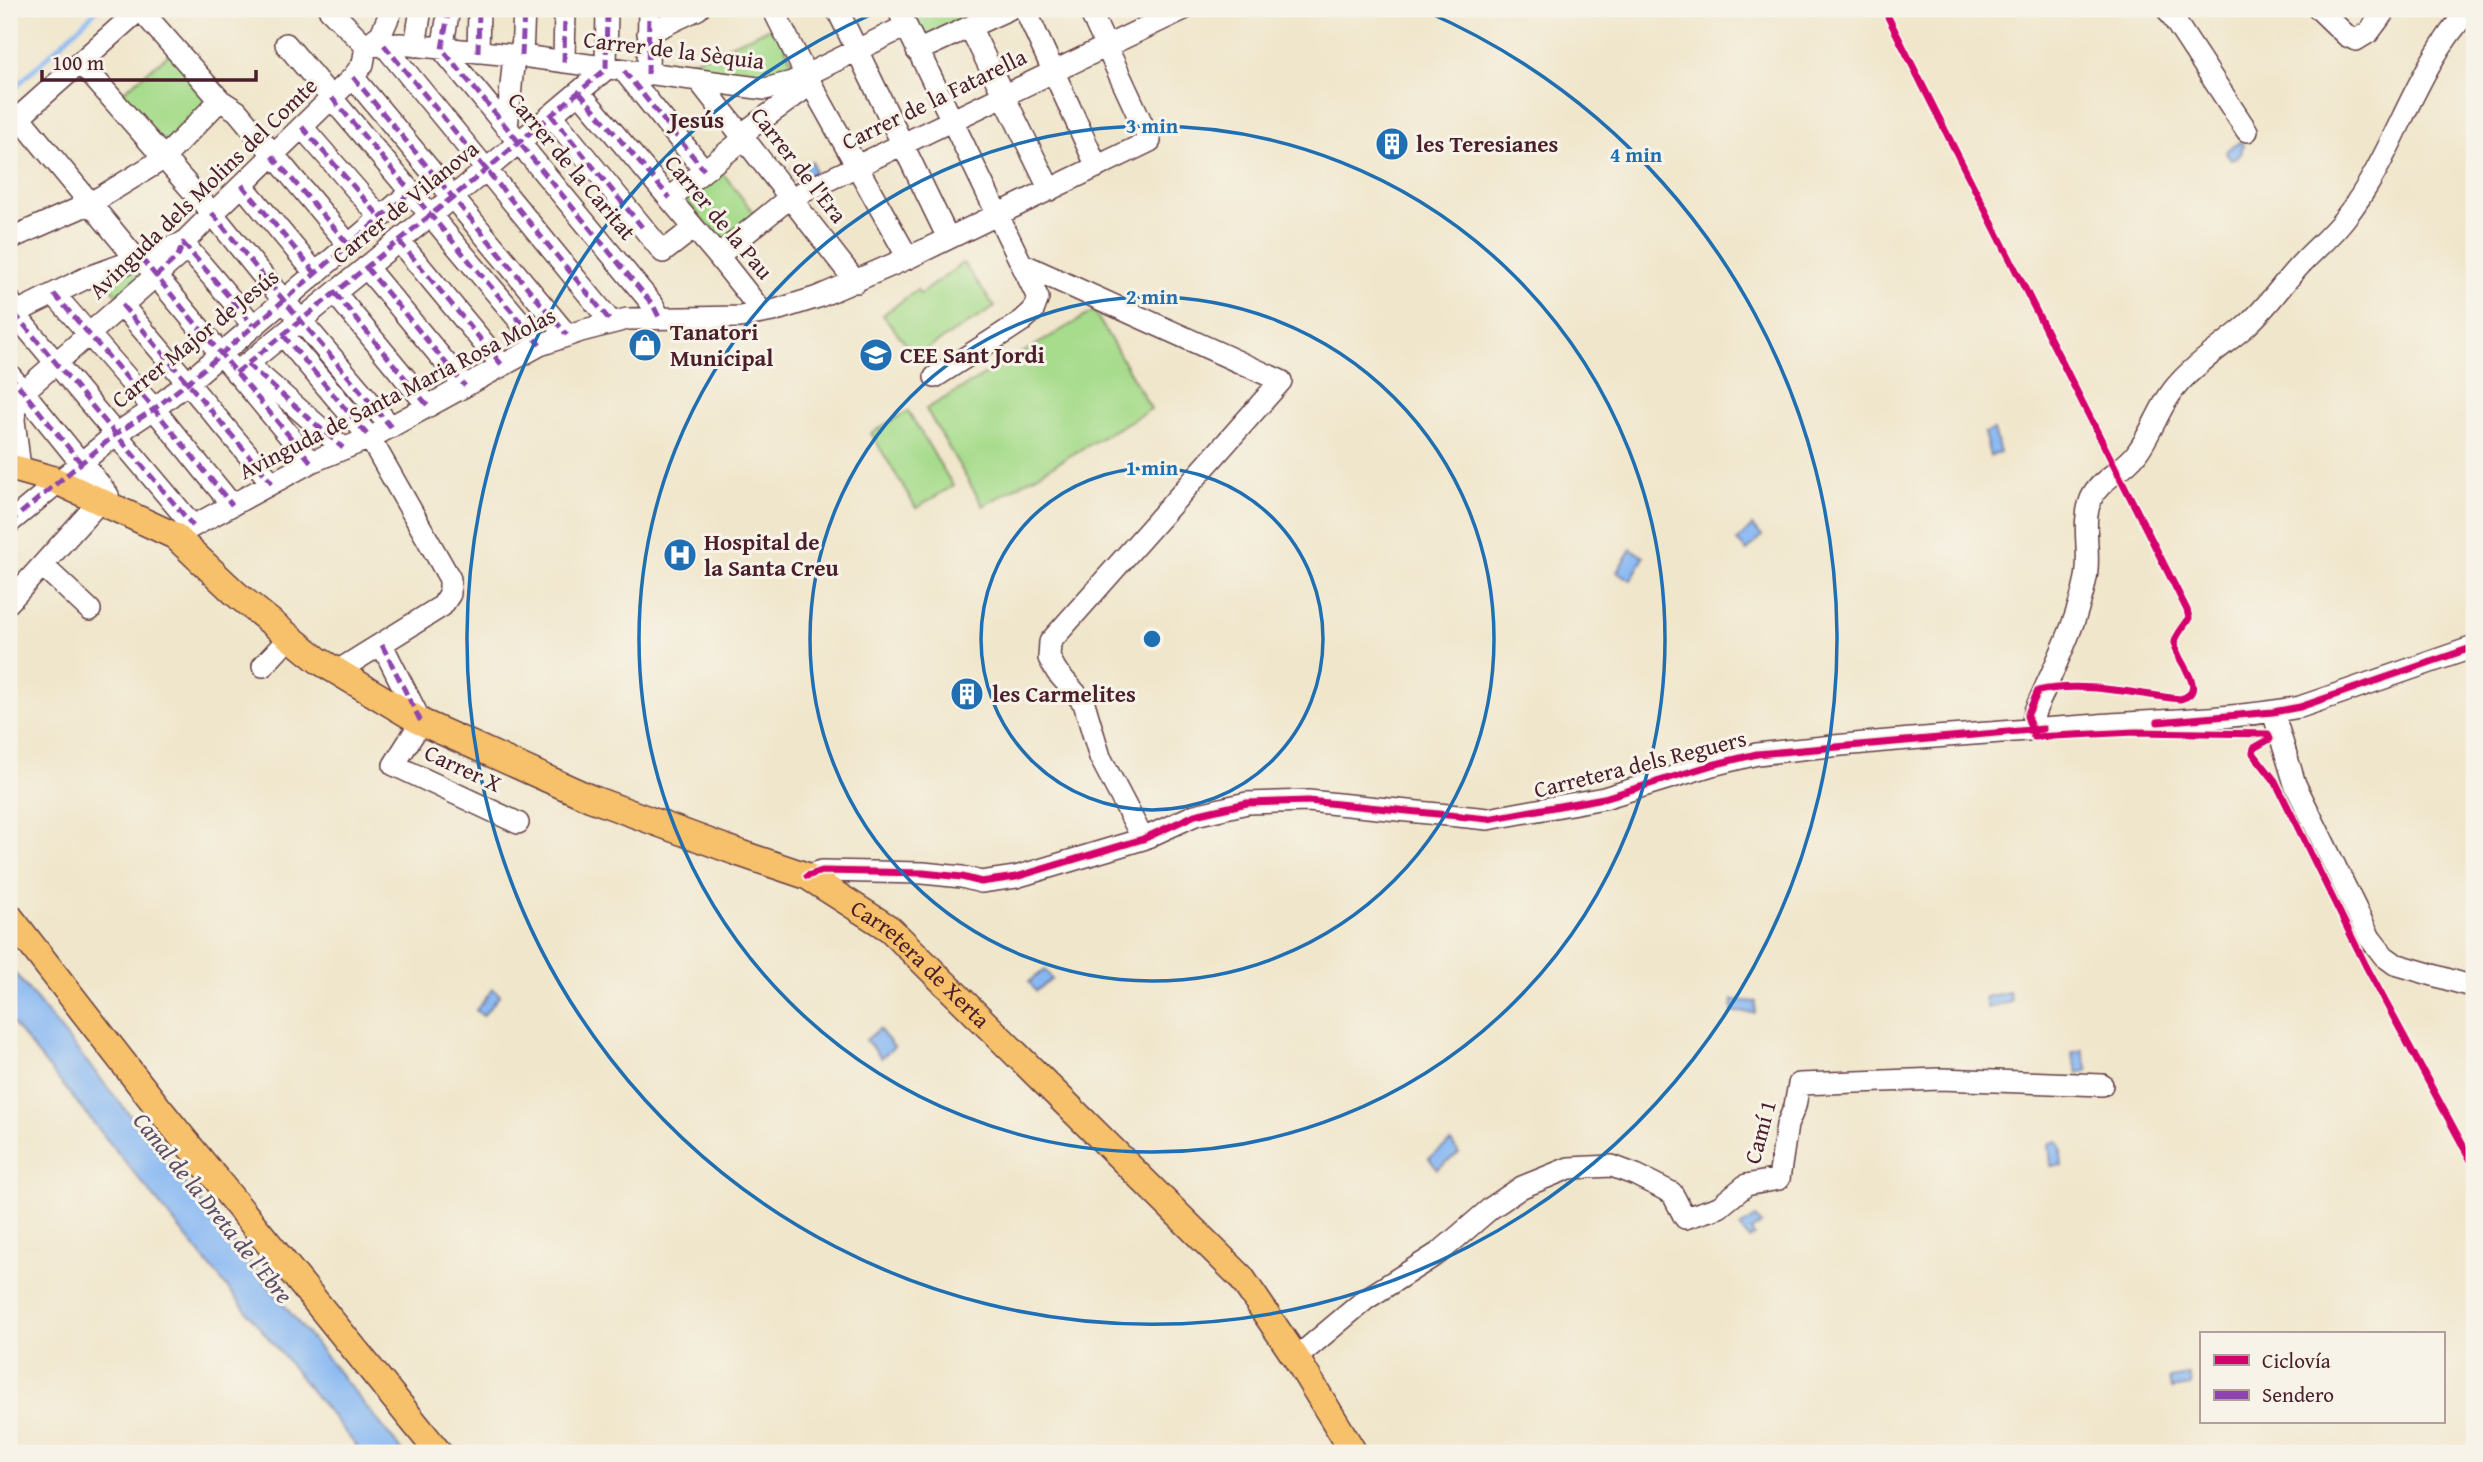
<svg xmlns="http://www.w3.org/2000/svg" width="2483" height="1462" font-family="'Gentium Book Plus',serif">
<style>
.green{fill:#a7dc8c;stroke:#787e5c;stroke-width:2}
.water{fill:#87b8f3;stroke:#686c8f;stroke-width:2}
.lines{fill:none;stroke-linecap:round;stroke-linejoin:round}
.stream{stroke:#87b8f3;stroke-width:4.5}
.minor-casing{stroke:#633d43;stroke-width:24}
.major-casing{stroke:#633d43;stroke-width:29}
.minor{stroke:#fff;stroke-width:21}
.major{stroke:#f7c06b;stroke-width:26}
.quiet{stroke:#8e44ad;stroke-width:5;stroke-dasharray:10 5;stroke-linecap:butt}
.cycleway-casing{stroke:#f7f3e8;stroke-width:11}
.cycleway{stroke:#d6006c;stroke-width:7}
.ring{fill:none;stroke:#1f6fb2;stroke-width:3.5}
.labels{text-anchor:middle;stroke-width:6;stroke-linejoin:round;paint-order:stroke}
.street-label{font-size:23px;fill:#4a1f2b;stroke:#f7f3e8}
.poi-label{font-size:23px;font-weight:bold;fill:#4a1f2b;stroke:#f7f3e8;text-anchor:start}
.neighbourhood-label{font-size:24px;font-weight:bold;fill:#4a1f2b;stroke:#f7f3e8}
.water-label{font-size:24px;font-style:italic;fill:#5c4d67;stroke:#f7f3e8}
.centre{fill:#1f6fb2;stroke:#f7f3e8;stroke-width:3.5}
.ring-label{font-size:21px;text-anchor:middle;font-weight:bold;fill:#1f6fb2;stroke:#f7f3e8;stroke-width:6;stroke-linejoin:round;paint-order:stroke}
</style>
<rect width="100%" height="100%" fill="#f7f3e8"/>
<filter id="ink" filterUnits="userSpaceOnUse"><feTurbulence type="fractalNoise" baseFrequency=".0143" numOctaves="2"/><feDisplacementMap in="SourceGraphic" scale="14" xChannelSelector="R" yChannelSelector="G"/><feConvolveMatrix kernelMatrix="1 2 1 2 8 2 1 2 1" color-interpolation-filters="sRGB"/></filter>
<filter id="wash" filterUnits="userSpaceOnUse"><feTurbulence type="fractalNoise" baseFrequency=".00686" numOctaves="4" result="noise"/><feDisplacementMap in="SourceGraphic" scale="28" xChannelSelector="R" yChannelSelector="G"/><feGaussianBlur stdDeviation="1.57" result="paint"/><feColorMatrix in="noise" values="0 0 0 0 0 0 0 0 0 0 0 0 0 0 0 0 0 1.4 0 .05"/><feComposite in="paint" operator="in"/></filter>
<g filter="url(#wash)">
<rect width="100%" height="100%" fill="#f0e6cb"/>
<!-- green -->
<path class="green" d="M903,9H996L924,43Z
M775,26L797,72L777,83L675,68Z
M173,51L209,91L208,104L168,140H157L119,95Z
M718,167L757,217L722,244L682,196Z
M170,255L121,301L105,280Z
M963,263L995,307L915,356L883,315L917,290L920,294Z
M1094,311L1151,409L983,506L926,409Z
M908,411L953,486L916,508L871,433Z"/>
<!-- water -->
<path class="water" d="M2240,142L2243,145L2241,154L2235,159H2231L2226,154L2227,150Z
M812,161L815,173L795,178L792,168L806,165Z
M1994,430L2000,453L1990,456L1984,433Z
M1752,526L1762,536L1747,551L1737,541Z
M1631,549L1644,557L1631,580L1617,572Z
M9,966L404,1453H362L9,1019Z
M1045,970L1052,979L1036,991L1029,982Z
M493,989L500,995L483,1016L476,1010Z
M2009,992L2011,1002L1987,1008L1985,997Z
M1733,1000L1756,1002L1755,1013L1732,1012Z
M879,1029L894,1047L881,1058L866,1040Z
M2082,1050L2088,1070L2078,1073L2072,1053Z
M2057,1141L2060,1144L2062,1165L2051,1166L2049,1144Z
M1451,1142L1459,1153L1437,1169L1429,1158Z
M1755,1217L1761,1224L1751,1231L1754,1236L1749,1239L1740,1227Z
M2189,1375L2191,1386L2171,1389L2169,1378Z"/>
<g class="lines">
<!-- stream -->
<path class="stream" d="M9,93L98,9"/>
</g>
</g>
<g filter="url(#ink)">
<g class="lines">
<defs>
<path id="minor" d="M140,9L220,100L237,111L348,244
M329,9L366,46
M449,9L442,49L653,305L659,317
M773,9L806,75L908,258
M837,9L948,238
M898,9L1038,298L1033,311L1022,321L935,377
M1025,9L1097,167
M2167,9L2247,131
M2319,9L2347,36L2356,40L2369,32L2386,9
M970,27L1050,190
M648,33L698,9
M286,44L540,345
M384,45L612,323
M366,46L400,44L522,56L765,89L792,82L906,26
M415,46L421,9
M917,51L1009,9
M478,52L479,9
M522,56L524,9
M80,62L212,213L258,270L391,427
M564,62L565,9
M624,71L704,170
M648,74L649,9
M353,77L567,335
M699,81L856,282
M579,92L718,256L763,313
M551,115L663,252L694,228
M19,117L137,260
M9,126L140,9
M302,127L380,217
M507,128L514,55
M742,134L811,84
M242,185L316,274
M670,198L745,138
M9,239L91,203L163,159L220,100
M399,241L502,365
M183,243L253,325
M718,256L783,203L801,193L1184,9
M141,258L311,462
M1022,264L1281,381L1050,642L1049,658L1057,672L1084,703L1100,757L1143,839
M366,267L465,386
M335,293L428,406
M54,294L154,409L232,505
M9,299L14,313L193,526
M122,305L272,483
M9,316L86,278L183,243
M283,335L370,438L450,579V594L442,606L336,672
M247,364L343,448
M236,373L486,170L606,69L607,9
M9,374L81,463
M85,466L108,495L68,479Z
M20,468L14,420L16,398L178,256L183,243L200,226L353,77L363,64L366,46L381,34L392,9
M9,523L116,434L154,409L187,383L412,191
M175,536L311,462L370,438L540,345L581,331L627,319L740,317L773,311L818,297L908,258L1150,141L1089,9
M43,566L90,610
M9,602L101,500
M382,645L421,722L394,765L518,823
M263,666L290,637
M2273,712L2295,784L2370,938L2384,956L2395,964L2474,987
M2035,730L2033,719L2035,711C2053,669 2077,624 2086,578C2091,552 2081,523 2091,499C2100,479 2123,471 2136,454C2153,432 2160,403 2180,382C2199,361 2223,346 2245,327C2266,309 2282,284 2301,264C2316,248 2332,235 2345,218C2396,154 2413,69 2470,9
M807,876L822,871L923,873L962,877L981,882L1016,877L1143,839L1195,815L1247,803L1308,801L1488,819L1604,798L1712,765L1757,754C1870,741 1984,733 2098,725C2165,720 2233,719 2300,707L2474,647
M1296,1358L1366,1299L1440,1252L1491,1208L1522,1187L1569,1168L1612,1166L1636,1175L1672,1193L1685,1218L1719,1207L1746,1185L1779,1179L1787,1125L1795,1106L1799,1084L1940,1079L2102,1085"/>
<g id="major">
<path id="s1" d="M9,467L52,479L175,536L236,594L318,660L421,722L590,798L739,853L807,876L890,929L1241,1277L1296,1358L1354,1453"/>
<path d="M9,916L160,1110L439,1453"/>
</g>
</defs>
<!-- minor casing -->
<use href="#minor" class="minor-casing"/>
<!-- major casing -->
<use href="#major" class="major-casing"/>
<!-- minor -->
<use href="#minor" class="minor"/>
<!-- major -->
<use href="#major" class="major"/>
<!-- quiet -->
<path class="quiet" d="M449,9L442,49L653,305L659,317
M384,45L612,323
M478,52L479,9
M522,56L524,9
M564,62L565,9
M624,71L704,170
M648,74L649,9
M353,77L567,335
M579,92L670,198
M332,98L540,345
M551,115L642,227
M302,127L380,217
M272,156L348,244
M242,185L316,274
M212,213L258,270L391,427
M399,241L502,365
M141,258L311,462
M366,267L465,386
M155,277L178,256L183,243L253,325
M335,293L428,406
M54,294L154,409L232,505
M122,305L272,483
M14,313L193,526
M283,335L370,438
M247,364L343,448
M236,373L486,170L606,69L607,9
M9,374L81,463
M9,419L14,420
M9,523L116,434L154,409L187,383L412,191
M382,645L421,722"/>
<defs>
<path id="cycleway" d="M1884,9L2187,610L2189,618C2185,626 2176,634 2175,642C2173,660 2212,691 2180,699C2134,694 2084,681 2038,691L2027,716L2034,737L2135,732L2268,734L2270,739L2254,748L2253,753L2275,781L2366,966L2474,1166
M2158,722L2273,712L2300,707L2474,647
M807,876L822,871L923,873L962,877L981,882L1016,877L1143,839L1195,815L1247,803L1308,801L1488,819L1604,798L1712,765L1757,754L2043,729"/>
</defs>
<!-- cycleway casing -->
<use href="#cycleway" class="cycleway-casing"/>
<!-- cycleway -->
<use href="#cycleway" class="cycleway"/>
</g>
</g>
<!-- distance rings -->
<g class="ring">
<circle cx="1152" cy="639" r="171"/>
<circle cx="1152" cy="639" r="342"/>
<circle cx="1152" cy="639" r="513"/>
<path d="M1425 11A685 685 0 1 1 879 11"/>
</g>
<!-- icons -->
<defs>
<symbol id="building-disc" viewBox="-11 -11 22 22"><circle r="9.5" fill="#1f6fb2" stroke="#f7f3e8"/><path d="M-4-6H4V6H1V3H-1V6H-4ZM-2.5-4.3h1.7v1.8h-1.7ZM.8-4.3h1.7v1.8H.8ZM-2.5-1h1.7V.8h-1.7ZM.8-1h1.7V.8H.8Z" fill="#fff"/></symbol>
<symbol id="shop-disc" viewBox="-11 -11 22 22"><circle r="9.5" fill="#1f6fb2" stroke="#f7f3e8"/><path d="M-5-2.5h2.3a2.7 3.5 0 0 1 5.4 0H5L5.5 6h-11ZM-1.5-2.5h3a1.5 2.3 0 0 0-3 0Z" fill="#fff"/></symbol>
<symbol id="school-disc" viewBox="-11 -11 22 22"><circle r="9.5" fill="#1f6fb2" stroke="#f7f3e8"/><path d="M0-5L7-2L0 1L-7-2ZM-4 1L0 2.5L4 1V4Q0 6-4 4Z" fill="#fff"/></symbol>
<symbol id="hospital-disc" viewBox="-11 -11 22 22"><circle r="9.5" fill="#1f6fb2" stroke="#f7f3e8"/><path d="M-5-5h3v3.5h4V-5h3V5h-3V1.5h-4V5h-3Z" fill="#fff"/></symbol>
</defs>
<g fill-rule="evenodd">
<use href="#building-disc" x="1373" y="125" width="38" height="38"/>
<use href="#shop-disc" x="626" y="326" width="38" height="38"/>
<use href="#school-disc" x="857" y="336" width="38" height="38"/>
<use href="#hospital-disc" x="661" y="536" width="38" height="38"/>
<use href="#building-disc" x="948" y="675" width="38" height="38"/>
</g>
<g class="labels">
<!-- street labels -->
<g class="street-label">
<text transform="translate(674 50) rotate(7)" y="8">Carrer de la Sèquia</text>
<text transform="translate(934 99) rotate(-26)" y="8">Carrer de la Fatarella</text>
<text transform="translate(799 165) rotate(52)" y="8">Carrer de l'Era</text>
<text transform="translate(572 166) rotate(50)" y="8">Carrer de la Caritat</text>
<text transform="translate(203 188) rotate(-44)" y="8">Avinguda dels Molins del Comte</text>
<text transform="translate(405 202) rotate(-39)" y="8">Carrer de Vilanova</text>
<text transform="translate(719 217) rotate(50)" y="8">Carrer de la Pau</text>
<text transform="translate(195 338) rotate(-39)" y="8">Carrer Major de Jesús</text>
<text transform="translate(397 393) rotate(-27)" y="8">Avinguda de Santa Maria Rosa Molas</text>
<text transform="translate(1640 764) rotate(-14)" y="8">Carretera dels Reguers</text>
<text transform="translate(463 768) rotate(25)" y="8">Carrer X</text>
<text dy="8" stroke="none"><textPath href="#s1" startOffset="1050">Carretera de Xerta</textPath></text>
<text transform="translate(1760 1132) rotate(-75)" y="8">Camí 1</text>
</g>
<!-- poi labels -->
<g class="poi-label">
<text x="1416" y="152">les Teresianes</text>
<text x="670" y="340">Tanatori<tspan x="670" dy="26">Municipal</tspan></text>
<text x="900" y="363">CEE Sant Jordi</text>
<text x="704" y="550">Hospital de<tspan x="704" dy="26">la Santa Creu</tspan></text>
<text x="992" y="702">les Carmelites</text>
</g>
<!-- neighbourhood labels -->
<g class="neighbourhood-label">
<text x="697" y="128">Jesús</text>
</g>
<!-- water labels -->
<g class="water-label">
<text transform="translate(213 1208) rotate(51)" y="8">Canal de la Dreta de l'Ebre</text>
</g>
</g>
<circle cx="1152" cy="639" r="10" class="centre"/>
<g class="ring-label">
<text x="1152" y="133">3 min</text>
<text x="1636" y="162">4 min</text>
<text x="1152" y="304">2 min</text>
<text x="1152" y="475">1 min</text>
</g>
<!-- margin -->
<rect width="2483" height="1462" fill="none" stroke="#f7f3e8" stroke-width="35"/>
<!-- legend -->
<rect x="2200" y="1332" width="245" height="91" fill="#f7f3e8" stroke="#b29e9c" stroke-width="2"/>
<rect x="2214" y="1355" width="35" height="10" fill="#d6006c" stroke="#b29e9c" stroke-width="2"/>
<text x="2262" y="1368" font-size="21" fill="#4a1f2b">Ciclovía</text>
<rect x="2214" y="1390" width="35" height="10" fill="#8e44ad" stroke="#b29e9c" stroke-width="2"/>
<text x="2262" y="1402" font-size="21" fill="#4a1f2b">Sendero</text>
<!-- scale -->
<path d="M42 70v10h214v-10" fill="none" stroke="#4a1f2b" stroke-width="3.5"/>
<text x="52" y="70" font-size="21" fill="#4a1f2b" stroke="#f7f3e8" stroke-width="5" paint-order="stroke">100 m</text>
</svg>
